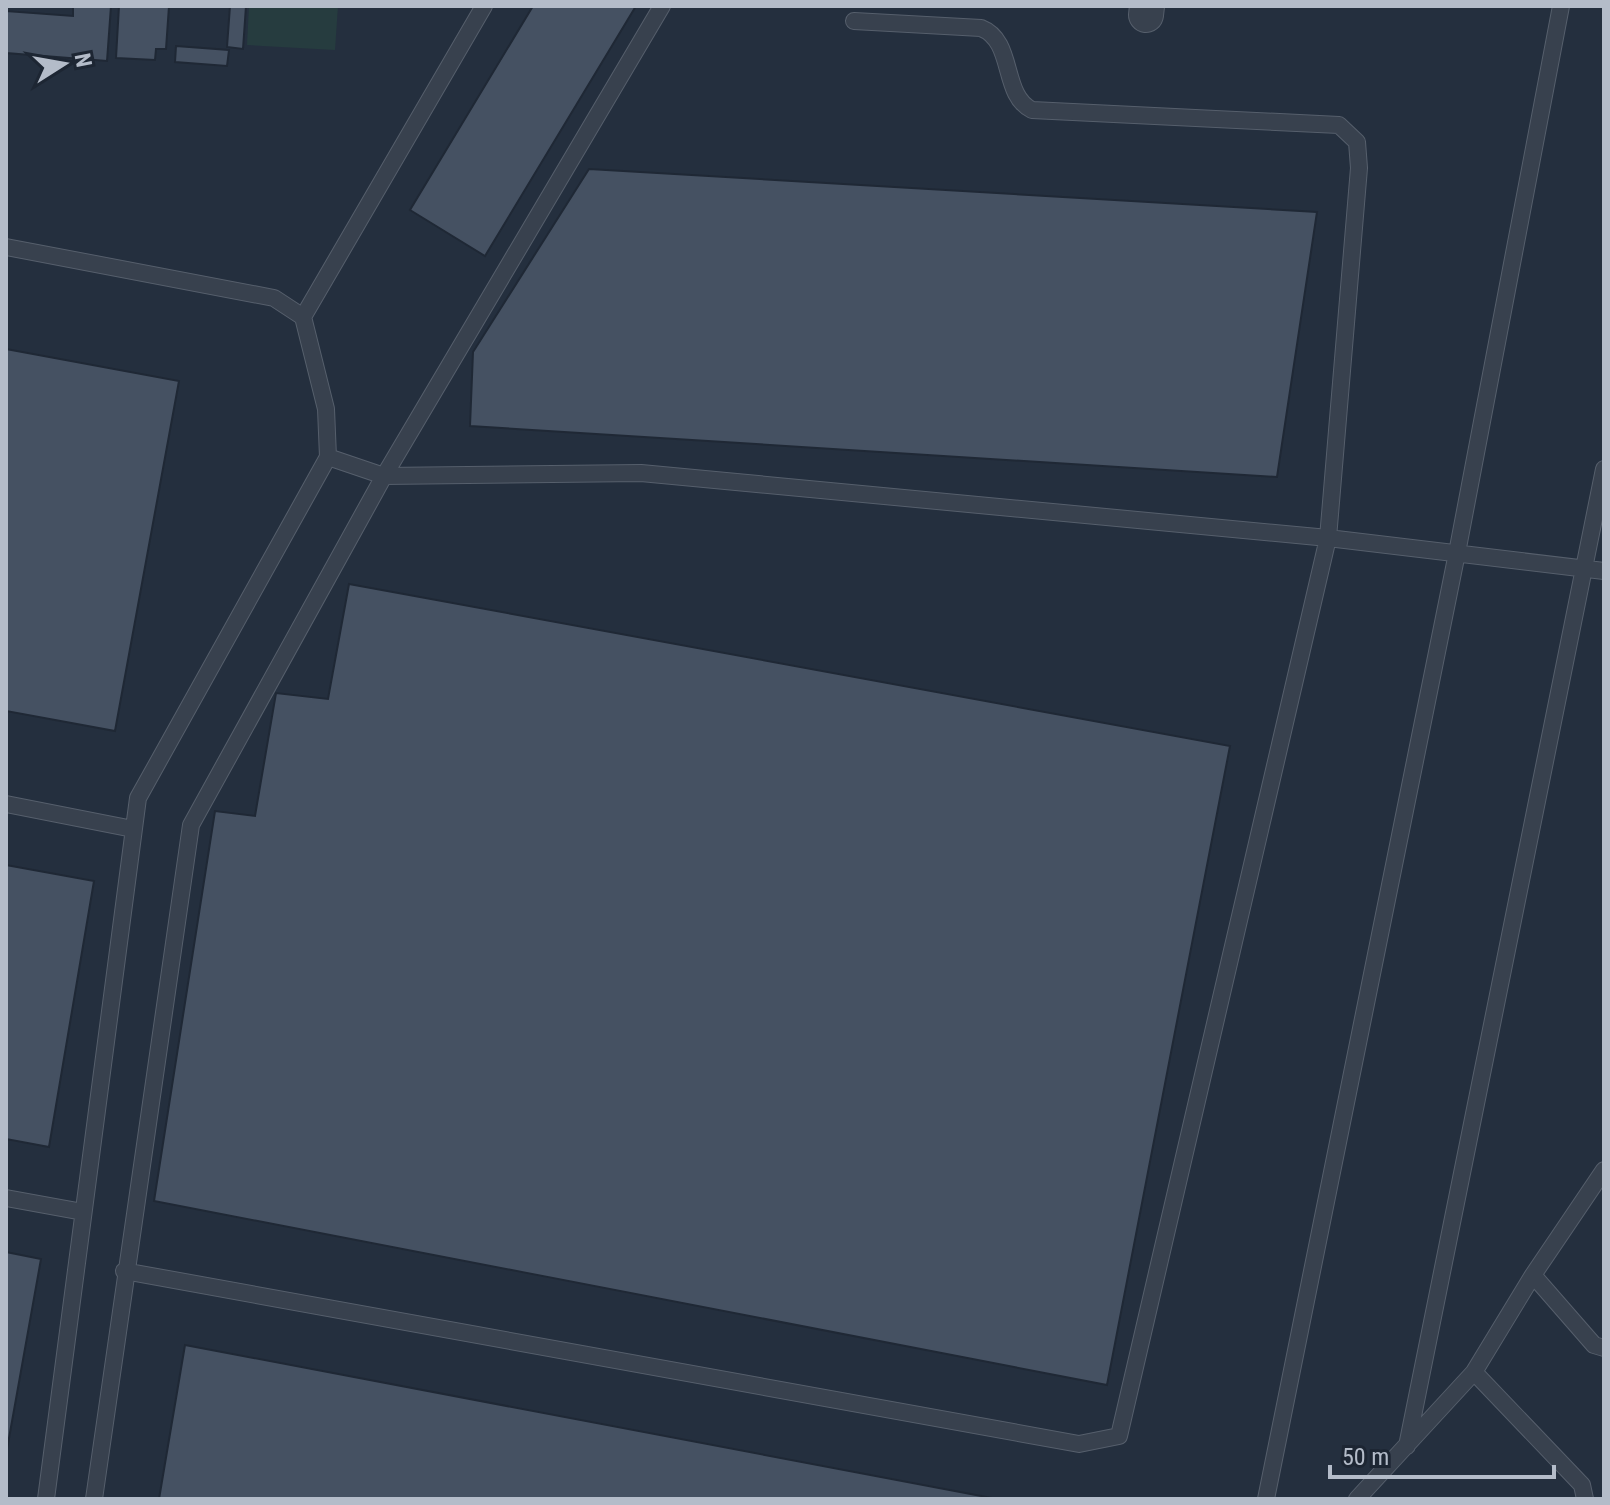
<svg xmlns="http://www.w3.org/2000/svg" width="1610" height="1505" font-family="'Roboto Condensed',sans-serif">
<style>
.green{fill:#263c3f}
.building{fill:#455162;stroke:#1f2835;stroke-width:2}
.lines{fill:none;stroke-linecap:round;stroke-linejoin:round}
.service-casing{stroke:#565f6c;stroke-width:18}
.minor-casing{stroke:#565f6c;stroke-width:36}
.service{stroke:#38414e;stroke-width:16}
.minor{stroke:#38414e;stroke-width:34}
</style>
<rect width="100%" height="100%" fill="#242f3e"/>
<!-- green -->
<path class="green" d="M249,6H338L335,50L247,45Z"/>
<!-- building -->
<path class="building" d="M73,6H111L107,61L6,53V11L73,16Z
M119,6H169L166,49H156L155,60L116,58Z
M230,6H246L243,49L227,47Z
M533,6H636L485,256L410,210Z
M176,46L229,50L227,66L175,62Z
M589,169L1317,212L1277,477L470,426L473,352Z
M6,349L179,381L115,731L6,711Z
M349,584L1230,746L1107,1385L154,1201L215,811L255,816L276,693L328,699Z
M6,865L94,881L49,1147L6,1139Z
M6,1252L41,1259L6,1455Z
M185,1345L997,1499H159Z"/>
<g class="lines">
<defs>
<path id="service" d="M6,247L274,298L303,317L326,409L328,457L138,798L46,1499
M303,317L484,6
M328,457L384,476L641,473L1328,538L1604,571
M6,804L133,829
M6,1198L83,1212
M124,1271L1079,1444L1119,1436L1328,538L1359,168L1357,142L1339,125L1032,110C1001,95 1015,41 981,28L854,21
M1533,1275L1594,1345L1604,1348
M1474,1372L1582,1485L1585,1499
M1407,1446L1604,469
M94,1499L191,825L384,476L662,6
M1266,1499L1457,553L1561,6
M1357,1499L1474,1372L1533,1275L1604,1170"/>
<path id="minor" d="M1146,15L1147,6"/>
</defs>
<!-- service casing -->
<use href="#service" class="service-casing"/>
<!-- minor casing -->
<use href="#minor" class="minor-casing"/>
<!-- service -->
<use href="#service" class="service"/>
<!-- minor -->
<use href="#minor" class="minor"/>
</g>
<!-- border -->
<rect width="1610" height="1505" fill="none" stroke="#b4bcc9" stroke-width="16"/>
<!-- north arrow -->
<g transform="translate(64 64) rotate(79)" stroke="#1d2633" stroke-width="6" paint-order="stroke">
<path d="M0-6L14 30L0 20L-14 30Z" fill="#b4bcc9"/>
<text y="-12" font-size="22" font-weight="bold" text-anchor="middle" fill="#b4bcc9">N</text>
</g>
<!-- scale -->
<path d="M1330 1465v12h224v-12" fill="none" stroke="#b4bcc9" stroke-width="4"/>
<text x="1342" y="1465" font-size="24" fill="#b4bcc9" stroke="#1d2633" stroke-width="6" paint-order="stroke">50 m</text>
</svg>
